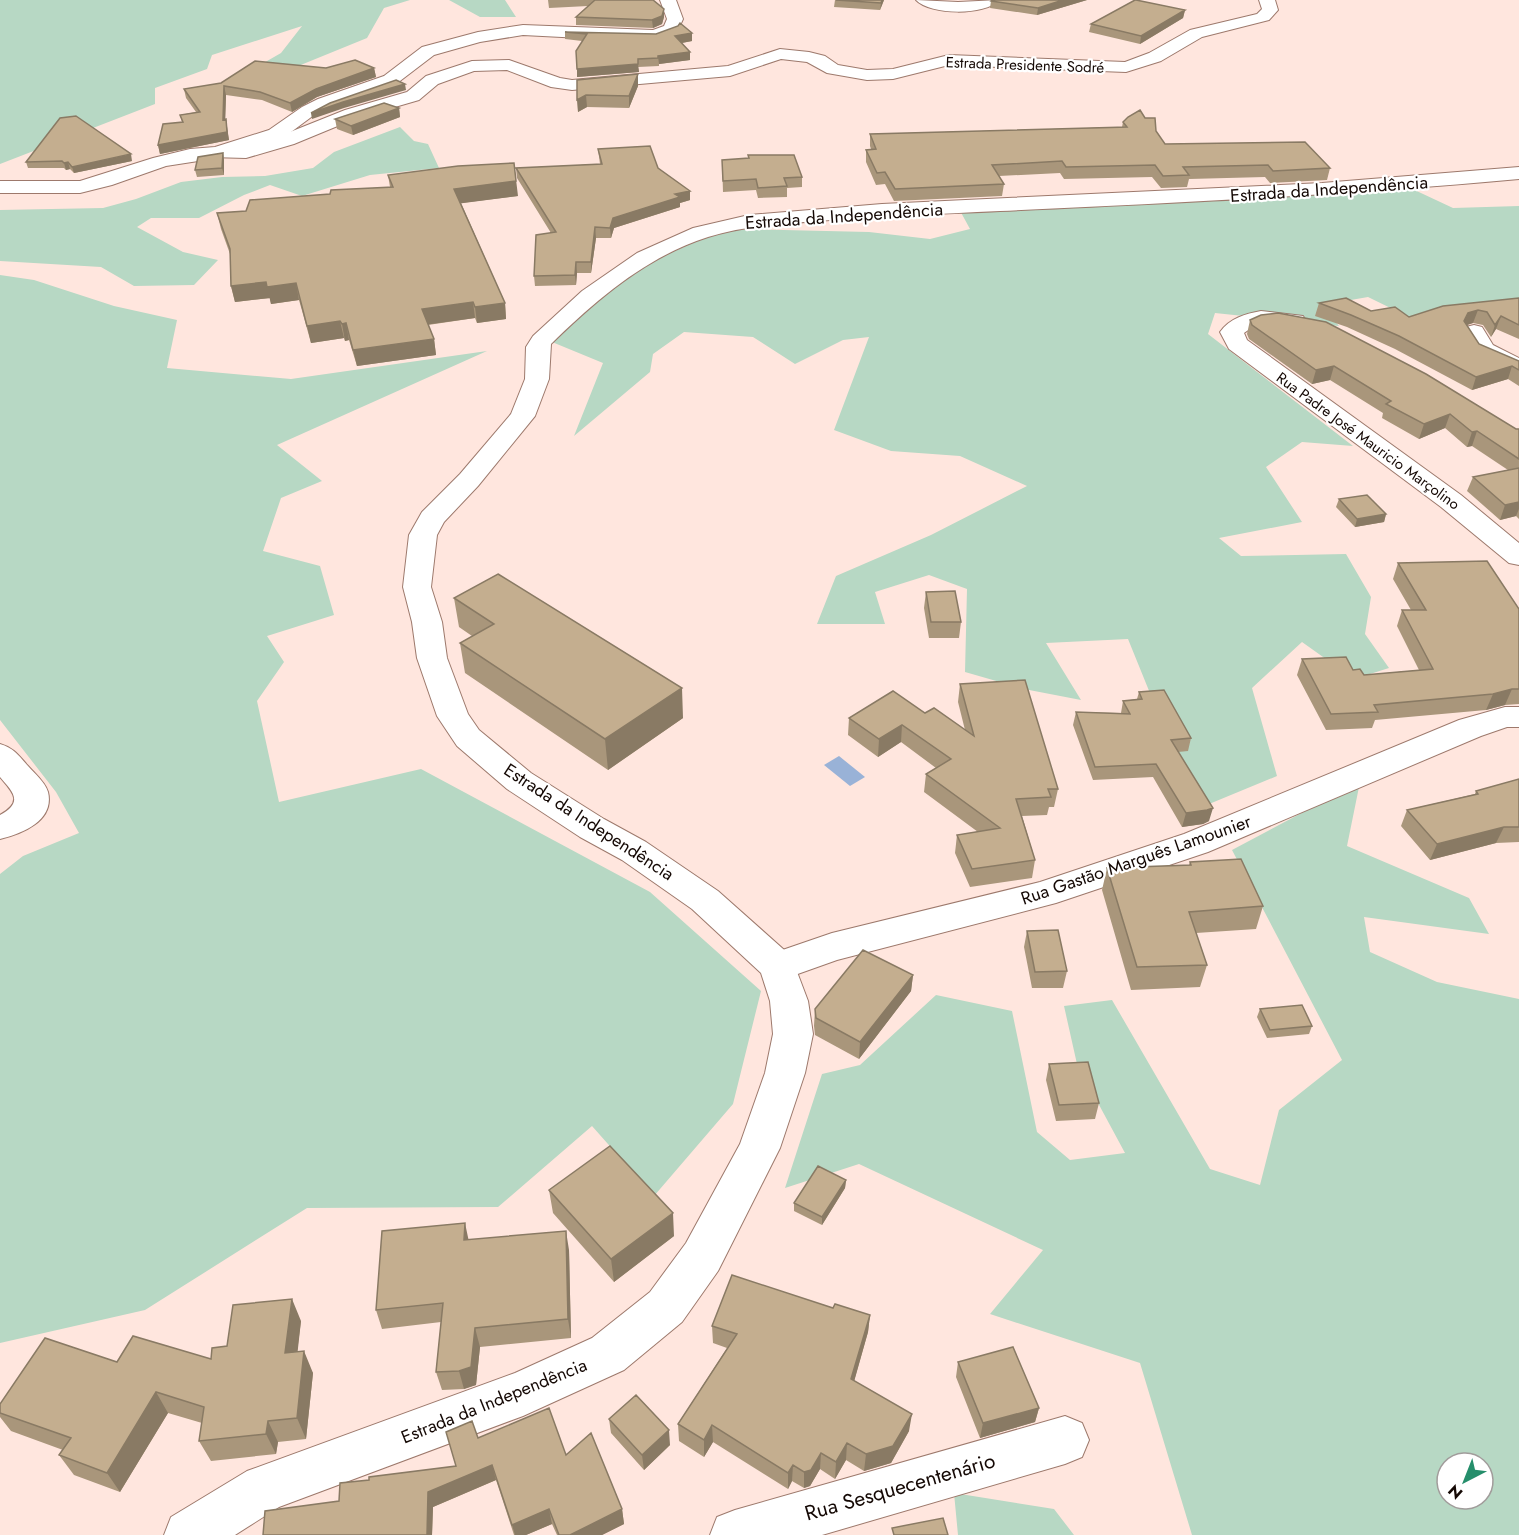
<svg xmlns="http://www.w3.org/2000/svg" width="1519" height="1535" font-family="Jost,sans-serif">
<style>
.green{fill:#b7d8c4;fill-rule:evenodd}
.water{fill:#99b2d7}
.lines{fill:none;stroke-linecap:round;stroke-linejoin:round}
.street-casing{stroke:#9d796c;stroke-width:2}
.secondary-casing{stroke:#9d796c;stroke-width:2}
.street{fill:#fff;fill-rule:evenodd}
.secondary{fill:#fff;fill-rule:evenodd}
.wall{fill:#a9967b}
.shaded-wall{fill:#897a64}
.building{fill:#c4ae8f;stroke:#897a64;stroke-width:1.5}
.labels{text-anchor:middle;stroke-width:4.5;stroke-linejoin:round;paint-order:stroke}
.far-street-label{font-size:15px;fill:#140804;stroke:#fff}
.street-label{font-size:18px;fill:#140804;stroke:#fff}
.near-street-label{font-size:21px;fill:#140804;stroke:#fff}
</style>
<rect width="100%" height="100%" fill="#ffe6de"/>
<!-- green -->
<path class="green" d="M0,0H410L384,8L367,38L259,82L225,85L281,53L302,26L212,55L207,69L155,88V104L0,164Z
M449,0H505L516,17H480Z
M400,127L414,141L428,144L439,168L370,175L302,196L270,185L244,195L199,218H151L137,227L183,252L218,260L194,285L134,286L101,267L0,261V210L103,208L136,199L181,182L222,177L265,176L313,168L334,152Z
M1406,186L1453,208L1519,206V316L1413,319L1368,297L1322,305L1339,326L1215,313L1208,334L1353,446L1302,442L1266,467L1302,522L1219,538L1241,556L1346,554L1371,597L1365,634L1389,668L1354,679L1302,642L1252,688L1277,776L1197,809L1128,639L1046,643L1081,700L1024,689L965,672L967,589L929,575L875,592L885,624H817L836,576L931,535L1027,486L960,456L891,451L834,430L869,337L843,340L795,364L753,337L684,332L653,354L650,372L574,436L603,363L552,342L622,273L684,247L680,244L734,229L869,232L930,239L970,229L958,207Z
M0,275L34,280L114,306L177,320L167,368L291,379L487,351L277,445L322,481L281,498L263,551L320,566L334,615L267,636L284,662L257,701L279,802L421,769L650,892L761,991L733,1104L654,1196L592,1126L498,1207L307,1208L145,1310L0,1343V874L23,856L79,833L56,792L0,720Z
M1360,782L1347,846L1469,898L1489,934L1364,917L1370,952L1437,982L1519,999V1535H1192L1140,1363L990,1314L1043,1250L859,1164L785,1188L822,1074L860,1065L936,995L1012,1011L1037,1132L1070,1160L1125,1153L1077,1064L1064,1006L1112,1000L1210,1169L1260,1185L1279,1110L1342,1060L1232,850ZM1447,1463H1483V1499H1447Z
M954,1493L1054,1509L1074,1535H958Z"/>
<!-- water -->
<path class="water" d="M839,756L865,777L850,786L824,765Z"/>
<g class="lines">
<defs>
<path id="street" d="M1259,0H1275L1278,10L1269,20L1202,37L1161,61L1126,72L949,65L893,79L867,80L827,73L807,62L781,59L730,76L572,90L551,87L507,70L474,71L438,84L419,100L357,118L294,144L246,158L210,157L208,153L210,149L245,146L280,136L345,110L407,92L426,76L472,61L509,60L560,78L572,80L728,66L780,49L809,52L825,56L838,65L867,70L893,69L949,55L1125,62L1149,53L1190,30L1257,14L1262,9Z
M1261,311L1303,316L1306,321L1303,326C1283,331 1263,318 1244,333L1247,340L1461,495L1519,543V565L1509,563L1441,507L1229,349L1220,332C1230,318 1245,314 1261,311Z
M1474,325L1482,327L1493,345L1519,358V374L1476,355L1462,332L1466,327Z
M1505,707H1519V727H1507L1481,736L1208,852L1056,903L837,960L778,981L765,976L759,966L765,956L832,933L1040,882L1184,834L1459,720Z
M0,744C14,748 19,756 28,766C35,774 45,782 48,792C55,821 21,834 0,839V815C24,802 13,792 0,777Z
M1065,1416L1082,1423L1089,1440L1082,1457L1065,1464L822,1535H710L717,1517L735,1510Z"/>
<path id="secondary" d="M660,0H676L683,19L677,32L656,40L640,41L523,35L480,42L434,55L396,84L330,107L314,115L283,138L224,157L166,166L112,185L80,193H0V181H80L153,158L190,149L215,147L269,130L302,107L318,99L384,76L422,47L478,32L523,25L653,30L664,26L667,19Z
M916,0L958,2L999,0C985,16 930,15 916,0Z
M1519,167V179C1346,195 1173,203 1000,211C939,214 878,216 818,221C781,224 743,226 708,237C646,257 597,299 551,344L549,379L535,416L478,486L444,522L437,535L431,587L442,622L447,658L468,714L479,730L531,773L604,819L646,842L718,891L791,956L808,1001L813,1034L805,1073L780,1148L718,1271L682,1322L624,1370L523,1416L279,1507L235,1535H164L171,1517L247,1471L515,1373L592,1338L650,1292L686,1243L740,1144L765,1073L773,1034L770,1001L761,973L692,909L622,860L580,837L507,789L457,746L437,716L417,658L412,622L403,587L409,535L422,512L460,474L511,414L525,379L526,347L533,336L582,291L637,253L693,228L749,215L882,204L1322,183Z"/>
</defs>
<!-- street casing -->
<use href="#street" class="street-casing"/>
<!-- secondary casing -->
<use href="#secondary" class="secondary-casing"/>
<!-- street -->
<use href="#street" class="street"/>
<!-- secondary -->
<use href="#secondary" class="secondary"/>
</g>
<!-- wall -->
<path class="wall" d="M548,0H653L664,9V17L662,24L653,28L576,25V17L588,6L549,8Z
M835,0H884L880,10L834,7Z
M1087,0L1037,15L990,8L991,1Z
M1185,10L1183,18L1140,44L1089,32L1091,24Z
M565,32L656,34L692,33V41L682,43L690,52V60L659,64V66L638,67L639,72L577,77L582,41L565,39Z
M326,68H374L376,77L317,97L292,112L262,100L226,95L225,119L229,140L160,154L158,145L182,122L180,115L196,112L186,98L184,89Z
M638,74V86L629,108L587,107L578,112L577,80Z
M399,108L400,117L353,135L337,129L335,119Z
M1123,122L1156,131L1165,144L1330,168L1327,180L1270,183L1265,177L1189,179L1187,187L1161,188L1152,177L1064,179L1060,173L999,176L1004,184L1002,196L894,201L885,184L876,185L866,162V150L871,149L870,146V134L1122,127Z
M598,149L658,168L690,191V200L680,203V207L614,228L611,238H596L591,273H577L576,285L535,286L534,276L551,233L517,178L516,168L600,164Z
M223,153L224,160V175L197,177L195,170Z
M748,155L802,177V187L787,188V197L758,198L756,190L723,192L722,160L748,159Z
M132,161L74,173L70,169L66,170L64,168H28L26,162Z
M388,175L518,196L461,203L505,303L506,319L477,323L475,318L428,325L434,339L436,355L357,366L349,340L345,341L344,338L311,343L299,300L271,304L270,298L235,302L231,286L230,254L221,229L217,213L246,211L330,194L390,187Z
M1519,298V339L1496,329L1491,337L1483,325L1473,323L1467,325L1479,344L1519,361V386L1508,379L1472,390L1395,349L1347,327L1315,316L1319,303L1409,317Z
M1250,320L1516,429H1519V519L1516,516L1500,520L1467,491L1473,477L1508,470L1472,446L1467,447L1445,428L1419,439L1382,418L1383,413L1330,380L1312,384L1249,339L1247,334Z
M1339,499L1386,514L1384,522L1355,527L1336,507Z
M1398,563L1519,609V704L1505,705L1486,710L1375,720L1372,728L1326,730L1297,675L1302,659L1353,670L1364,675L1419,670L1397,626L1402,610H1411L1393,579Z
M926,592L961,622L959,638H929L924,608Z
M454,598L683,718L608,770L465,673L460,643L472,636L459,627Z
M960,684L1058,789L1054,807H1049L1047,815L1022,816L1035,860L1032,878L970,887L955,853L957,835L978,832L924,792L926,774L936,768L901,742L878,757L848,735L849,718L925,713L965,730L958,702Z
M1139,692L1191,738L1188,751L1178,752L1209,821L1203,824L1182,827L1153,777L1093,780L1073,725L1076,712L1121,713L1123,701L1137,699Z
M1519,779V842L1496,843L1430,860L1401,826L1407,810L1475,794L1476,791Z
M1190,862L1263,906L1256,929L1196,933L1207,965L1200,987L1131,990L1102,890L1107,868L1189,865Z
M1027,931L1067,971L1063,988H1032L1024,947Z
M913,975L911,991L859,1059L815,1035L814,1026L815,1009Z
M1260,1009L1312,1026L1309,1034L1267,1038L1257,1017Z
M1049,1064L1099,1103L1095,1119L1056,1121L1046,1080Z
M846,1180L845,1188L822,1225L794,1211V1203Z
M549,1190L674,1236L614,1282L553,1213Z
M469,1240L569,1250L571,1338L480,1347L476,1385L464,1389L442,1390L436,1372L441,1322L382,1329L376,1310Z
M833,1308L870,1315L868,1332L854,1381L909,1431L891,1463L864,1471L846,1460L835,1479L820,1469L810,1486L804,1488L792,1481L788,1489L713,1442L704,1457L679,1441L678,1424L727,1348L713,1343L712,1326Z
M301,1321L297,1352L313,1373L306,1439L278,1442L276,1454L211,1461L199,1441L202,1423L168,1413L120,1492L74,1475L59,1455L63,1450L11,1431L0,1417V1404L117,1362L211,1359L227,1346Z
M958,1362L1039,1408L1035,1422L980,1438L956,1377Z
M609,1419L670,1445L644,1470L611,1433Z
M478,1438L566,1455L622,1509L624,1524L602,1535H557L552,1524L526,1535H514L496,1480L433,1507L432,1535H263L339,1501L369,1480L456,1466Z"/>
<!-- shaded-wall -->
<path class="shaded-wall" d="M882,0H884L880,10L881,3Z
M1063,0H1087L1037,15L1038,8Z
M664,9V17L662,24L653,28L652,20Z
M1185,10L1183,18L1140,44L1141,36Z
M692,33V41L676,44L675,36Z
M690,52V60L659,64L658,56Z
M638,64L639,72L577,77V69Z
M374,68L376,77L317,97L292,112L290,103L316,89Z
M638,74V86L629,108V96Z
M405,84L406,90L344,108L312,119L311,113L343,102Z
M224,86L226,95L225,128L223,120Z
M586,95L587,107L578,112L577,100Z
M399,108L400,117L353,135L351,126Z
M226,119L229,140L160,154L158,145Z
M223,153L224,160V175L222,168Z
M131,154L132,161L74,173L72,167Z
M68,162L70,169L66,170L64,163Z
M514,163L518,196L456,204L454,189Z
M690,191V200L680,203V207L614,228L611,238L610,228L613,218L675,194Z
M595,227L596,238L591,273V262Z
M576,262L577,273L576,285L575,275Z
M266,282L270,298L235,302L231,286Z
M296,283L299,300L271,304L267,287Z
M473,302L475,318L424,325L422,309Z
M505,303L506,319L477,323L475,307Z
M1478,310L1473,323L1464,326V321L1468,313Z
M1501,316L1496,329L1491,337L1495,325Z
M340,321L344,338L311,343L307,326Z
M346,323L349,340L345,341L342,324Z
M434,339L436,355L357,366L353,350Z
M1334,366L1330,380L1312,384L1316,370Z
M1512,366L1508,379L1472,390L1476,377Z
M1450,414L1445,428L1419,439L1424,424Z
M1477,431L1472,446L1467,447L1472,432Z
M1519,502V509L1516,516L1500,520L1505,505Z
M1386,514L1384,522L1355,527L1357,519Z
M682,688L683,718L608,770L605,739Z
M1512,689L1505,705L1486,710L1493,694Z
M902,725L901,742L878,757L879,739Z
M1213,808L1209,821L1203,824L1182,827L1186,813Z
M1504,827L1496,843L1430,860L1437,844Z
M913,975L911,991L859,1059L860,1042Z
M846,1180L845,1188L822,1225V1217Z
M673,1213L674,1236L614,1282L611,1259Z
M465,1223L469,1242L464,1240Z
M566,1231L569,1250L571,1338L568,1319Z
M292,1299L301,1321L295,1375L285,1353Z
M870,1315L868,1332L850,1396L851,1379Z
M475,1328L480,1347L476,1385L464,1389L459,1371Z
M304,1351L313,1373L306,1439L297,1418Z
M156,1392L168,1413L120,1492L107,1473Z
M1039,1408L1035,1422L980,1438L983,1423Z
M912,1414L909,1431L891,1463L864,1471L866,1454Z
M268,1421L278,1442L276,1454L266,1434Z
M712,1425L713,1442L704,1457V1440Z
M669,1430L670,1445L644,1470L642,1455Z
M847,1443L846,1460L835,1479L836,1462Z
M821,1453L820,1469L810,1486L804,1488V1472Z
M492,1465L496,1480L433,1507L432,1535H427L428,1492Z
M793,1465L792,1481L788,1489V1473Z
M549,1509L552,1524L526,1535H515L512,1525Z
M622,1509L624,1524L602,1535H570Z"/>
<!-- building -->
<path class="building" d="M595,0H653L664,9L662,16L652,20L576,17Z
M836,0H882L881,3Z
M992,0H1063L1038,8L991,1Z
M1135,0H1136L1185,10L1141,36L1091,24Z
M680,23L692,33L675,36L690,52L658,56V58L638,59V64L577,69L576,51L587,34L565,32L656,34L678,26Z
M355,60L374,68L316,89L290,103L260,92L224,86L223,120L226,119L227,132L158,145L163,124L183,122L180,115L200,112L184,89L221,83L255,61L326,68Z
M638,74L629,96L586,95L577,100V80Z
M396,80L405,84L343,102L311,113L330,103Z
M384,103L399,108L351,126L335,119Z
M1140,110L1145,118H1155L1156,131L1165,144L1305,142L1330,168L1273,171L1268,165L1183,167L1189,175L1163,176L1155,165L1066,167L1062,161L992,165L1004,184L895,189L885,172L877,173L866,150L876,149L870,134L1127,127L1123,122L1128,117Z
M76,116L131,154L72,167L68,162L64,163L62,161L26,162L60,118Z
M650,146L658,168L690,191L675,194L680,197L613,218L610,228L595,227L591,262H576L575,275L534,276L536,235L556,232L516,168L602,164L598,149Z
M223,153L222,168L195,170L198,157Z
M748,155H794L802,177L784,178L787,186L758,188L756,179L723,181L722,160L749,158Z
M514,163L516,181L454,189L505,303L475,307L473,302L422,309L434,339L353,350L346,323L342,324L340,321L307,326L296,283L267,287L266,282L231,286L230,249L217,213L246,211L250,200L330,194L331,190L393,187L388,175L458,166Z
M1346,298L1371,311L1395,307L1409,317L1443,306L1519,298V325L1501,316L1495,325L1487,312L1478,310L1468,313L1464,321L1479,344L1519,361V370L1512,366L1476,377L1399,336L1351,315L1319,303Z
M1278,313L1326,322L1426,374L1516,429H1519V459L1477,431L1472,432L1450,414L1424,424L1386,404L1391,401L1334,366L1316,370L1252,325L1250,320L1261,315Z
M1519,468V502L1505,505L1473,477Z
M1367,495L1386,514L1357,519L1339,499Z
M1487,561L1519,609V689H1512L1493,694L1374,705L1378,712L1331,714L1302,659L1346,657L1353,670L1360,669L1364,675L1433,669L1402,610H1426L1398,563Z
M498,574L682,688L605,739L460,643L494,624L454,598Z
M955,591L961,622H931L926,592Z
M1025,680L1058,789H1048L1051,797L1016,799L1035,860L972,869L957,835L1000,828L926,774L951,759L902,725L879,739L849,718L893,691L925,713L934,708L974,736L960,684Z
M1164,690L1191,738L1171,740L1213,808L1207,810L1186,813L1156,764L1095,767L1076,712L1130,714L1123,701L1142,699L1139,692Z
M1519,779V827H1504L1437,844L1407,810L1478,794L1476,791Z
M1241,859L1263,906L1189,912L1207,965L1137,967L1107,868L1191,865L1190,862Z
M1058,930L1067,971L1035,972L1027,931Z
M863,950L913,975L860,1042L816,1018L815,1009Z
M1302,1005L1312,1026L1270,1030L1260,1009Z
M1088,1062L1099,1103L1059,1105L1049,1064Z
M610,1146L673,1213L611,1259L549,1190Z
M818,1166L846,1180L822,1217L794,1203Z
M465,1223L464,1240L566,1231L568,1319L475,1328L471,1367L459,1371L436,1372L443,1303L376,1310L382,1231Z
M732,1275L833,1308L835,1304L870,1315L851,1379L912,1414L893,1446L866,1454L847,1443L836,1462L821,1453L811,1470L804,1472L793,1465L788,1473L712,1425L704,1440L678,1424L737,1334L712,1326Z
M292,1299L285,1353L304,1351L297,1418L268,1421L266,1434L199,1441L204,1407L156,1392L107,1473L59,1455L71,1438L0,1413V1404L45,1338L117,1362L133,1336L211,1359L212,1348L227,1346L233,1305Z
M1013,1347L1039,1408L983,1423L958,1362Z
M636,1395L669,1430L642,1455L609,1419Z
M549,1408L566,1455L591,1433L622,1509L570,1535H559L549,1509L512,1525L492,1465L428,1492L427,1535H263L265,1511L339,1501L340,1483L369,1480V1477L456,1466L446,1432L472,1421L478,1438Z
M943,1518L948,1535H894L892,1528Z"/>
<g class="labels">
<!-- far-street labels -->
<g class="far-street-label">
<text transform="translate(1025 65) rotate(2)" y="5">Estrada Presidente Sodré</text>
<text transform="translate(1368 441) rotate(36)" y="5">Rua Padre José Mauricio Marçolino</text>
</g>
<!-- street labels -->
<g class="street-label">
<text transform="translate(1329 189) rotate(-4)" y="6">Estrada da Independência</text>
<text transform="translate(844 216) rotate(-4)" y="6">Estrada da Independência</text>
<text transform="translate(589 822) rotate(33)" y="6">Estrada da Independência</text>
<text transform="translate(1136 860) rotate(-19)" y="6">Rua Gastão Marguês Lamounier</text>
<text transform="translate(494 1401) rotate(-22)" y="6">Estrada da Independência</text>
</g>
<!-- near-street labels -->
<g class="near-street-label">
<text transform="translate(900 1487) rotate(-16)" y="7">Rua Sesquecentenário</text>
</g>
</g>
<!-- north arrow -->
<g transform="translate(1465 1481) rotate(222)"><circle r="28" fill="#ffffff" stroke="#a19c9b" stroke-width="1.5"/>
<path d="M0-4.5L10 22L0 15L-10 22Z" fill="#258e6b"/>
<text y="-9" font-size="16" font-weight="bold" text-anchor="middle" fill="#140804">N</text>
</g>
</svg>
